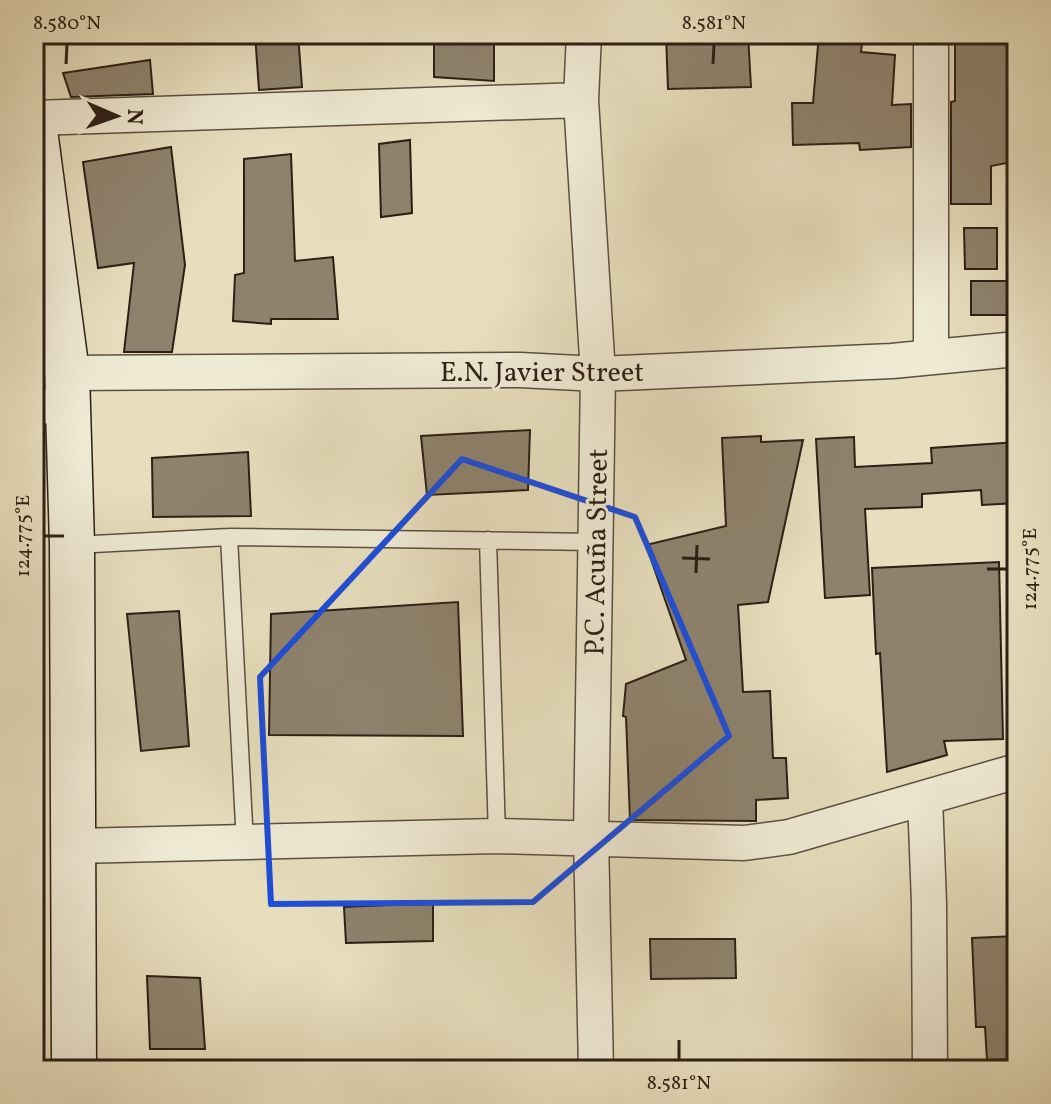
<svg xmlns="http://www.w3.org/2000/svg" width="1051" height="1104" font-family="Vollkorn,serif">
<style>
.building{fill:#8e826d;stroke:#2d1f16;stroke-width:2}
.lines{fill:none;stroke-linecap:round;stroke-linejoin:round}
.lane-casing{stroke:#5c4f40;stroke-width:19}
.street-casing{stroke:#5c4f40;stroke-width:37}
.secondary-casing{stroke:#2d1f16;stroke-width:47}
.lane{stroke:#efead4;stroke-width:16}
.street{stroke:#efead4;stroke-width:34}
.secondary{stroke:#efead4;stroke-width:44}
.marked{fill:none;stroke:#1d4ed8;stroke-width:6;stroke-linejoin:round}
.ticks{fill:none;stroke:#2d1f16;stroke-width:3}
.labels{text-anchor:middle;stroke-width:6;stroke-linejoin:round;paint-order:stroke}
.street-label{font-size:28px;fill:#2d1f16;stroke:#efead4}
.neatline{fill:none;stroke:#2d1f16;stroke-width:3}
.ticks-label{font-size:20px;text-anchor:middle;fill:#2d1f16}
</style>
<rect width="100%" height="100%" fill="#e7debd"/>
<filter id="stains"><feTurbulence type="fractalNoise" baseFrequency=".0025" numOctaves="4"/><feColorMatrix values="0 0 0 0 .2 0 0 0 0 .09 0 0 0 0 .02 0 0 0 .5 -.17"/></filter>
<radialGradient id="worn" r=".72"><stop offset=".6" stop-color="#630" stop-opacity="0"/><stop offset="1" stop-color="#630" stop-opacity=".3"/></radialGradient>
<!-- building -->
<path class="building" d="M255,34H298L302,87L259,90Z
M434,34H494V81L434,77Z
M666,34H748L751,87L668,89Z
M819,34H863L861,52L895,55L892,105L911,104V147L860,150L859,143L793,145L792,103H813Z
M955,34H1017V161L991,166V204H951V102L955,101Z
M150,60L153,94L71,97L63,73Z
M410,140L412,213L381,217L379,144Z
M171,147L185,265L172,352H124L134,263L98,268L83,162Z
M291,154L295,261L333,257L338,319H271V324L233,321L235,275L244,273V159Z
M964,228H997V269H965Z
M971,281H1017V315H971Z
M530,430L528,490L427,495L421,436Z
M761,436V442L803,440L768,602L738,605L743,692L770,691L773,758H786L788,798L756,800V821L630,820L626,717L623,716L626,684L686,660L646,545L726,526L722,438Z
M854,437L855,467L932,463L931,448L1017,442V503L982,505L981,490L922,494V507L865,509L870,595L825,598L816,439Z
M248,452L251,516L153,517L152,458Z
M999,562L1003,739L944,741L947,755L887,772L880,653L876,654L872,568Z
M458,602L463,736L269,735L271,614Z
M179,611L189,746L141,751L127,614Z
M433,903V941L346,943L344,907Z
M1017,936V1059L987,1060L985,1027H976L972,938Z
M650,939H735L736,978L651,979Z
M147,976L200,978L205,1049H150Z"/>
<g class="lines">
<defs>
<path id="lane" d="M229,537L245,844
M488,540L497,836
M74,545L229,537L596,542"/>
<path id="street" d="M584,34L581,100L598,374L591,837L596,1070
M931,34V356
M34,118L581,100
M67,373L520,370L598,374L892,361L1017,349
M34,406L67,407
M925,798L929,903L930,1070
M75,846L497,836L744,843L789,837L1017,771"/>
<path id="secondary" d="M34,123L67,373L72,545L74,1070"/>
</defs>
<!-- lane casing -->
<use href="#lane" class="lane-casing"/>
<!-- street casing -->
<use href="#street" class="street-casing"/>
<!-- secondary casing -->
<use href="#secondary" class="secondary-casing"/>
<!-- lane -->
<use href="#lane" class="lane"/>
<!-- street -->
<use href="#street" class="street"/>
<!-- secondary -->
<use href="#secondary" class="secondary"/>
</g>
<!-- marked area -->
<path class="marked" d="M462,459L635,517L729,736L533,902L271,904L260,677Z"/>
<!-- ticks -->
<path class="ticks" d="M66,64L67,44M713,64L714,44M44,536H64M682,558L710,559M987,569H1007M696,573L697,545M679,1060V1040"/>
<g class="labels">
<!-- street labels -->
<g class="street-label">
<text x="542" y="381">E.N. Javier Street</text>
<text transform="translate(595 552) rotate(-89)" y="10">P.C. Acuña Street</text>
</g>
</g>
<!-- margin -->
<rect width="1051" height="1104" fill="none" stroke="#e7debd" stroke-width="88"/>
<!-- north arrow -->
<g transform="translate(116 116) rotate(92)" stroke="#efead4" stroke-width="6" paint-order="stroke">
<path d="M0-6L14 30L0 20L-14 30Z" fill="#2d1f16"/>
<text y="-12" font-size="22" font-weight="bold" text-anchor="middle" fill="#2d1f16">N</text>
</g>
<rect x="44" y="44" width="963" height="1016" class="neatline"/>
<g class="ticks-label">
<text x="67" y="29">8.580°N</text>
<text x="714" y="29">8.581°N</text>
<text transform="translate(22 536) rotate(-90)" y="7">124.775°E</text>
<text transform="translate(1029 569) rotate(-90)" y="7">124.775°E</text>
<text x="679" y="1089">8.581°N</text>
</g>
<rect width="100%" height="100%" filter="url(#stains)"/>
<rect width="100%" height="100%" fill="url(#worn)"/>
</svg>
